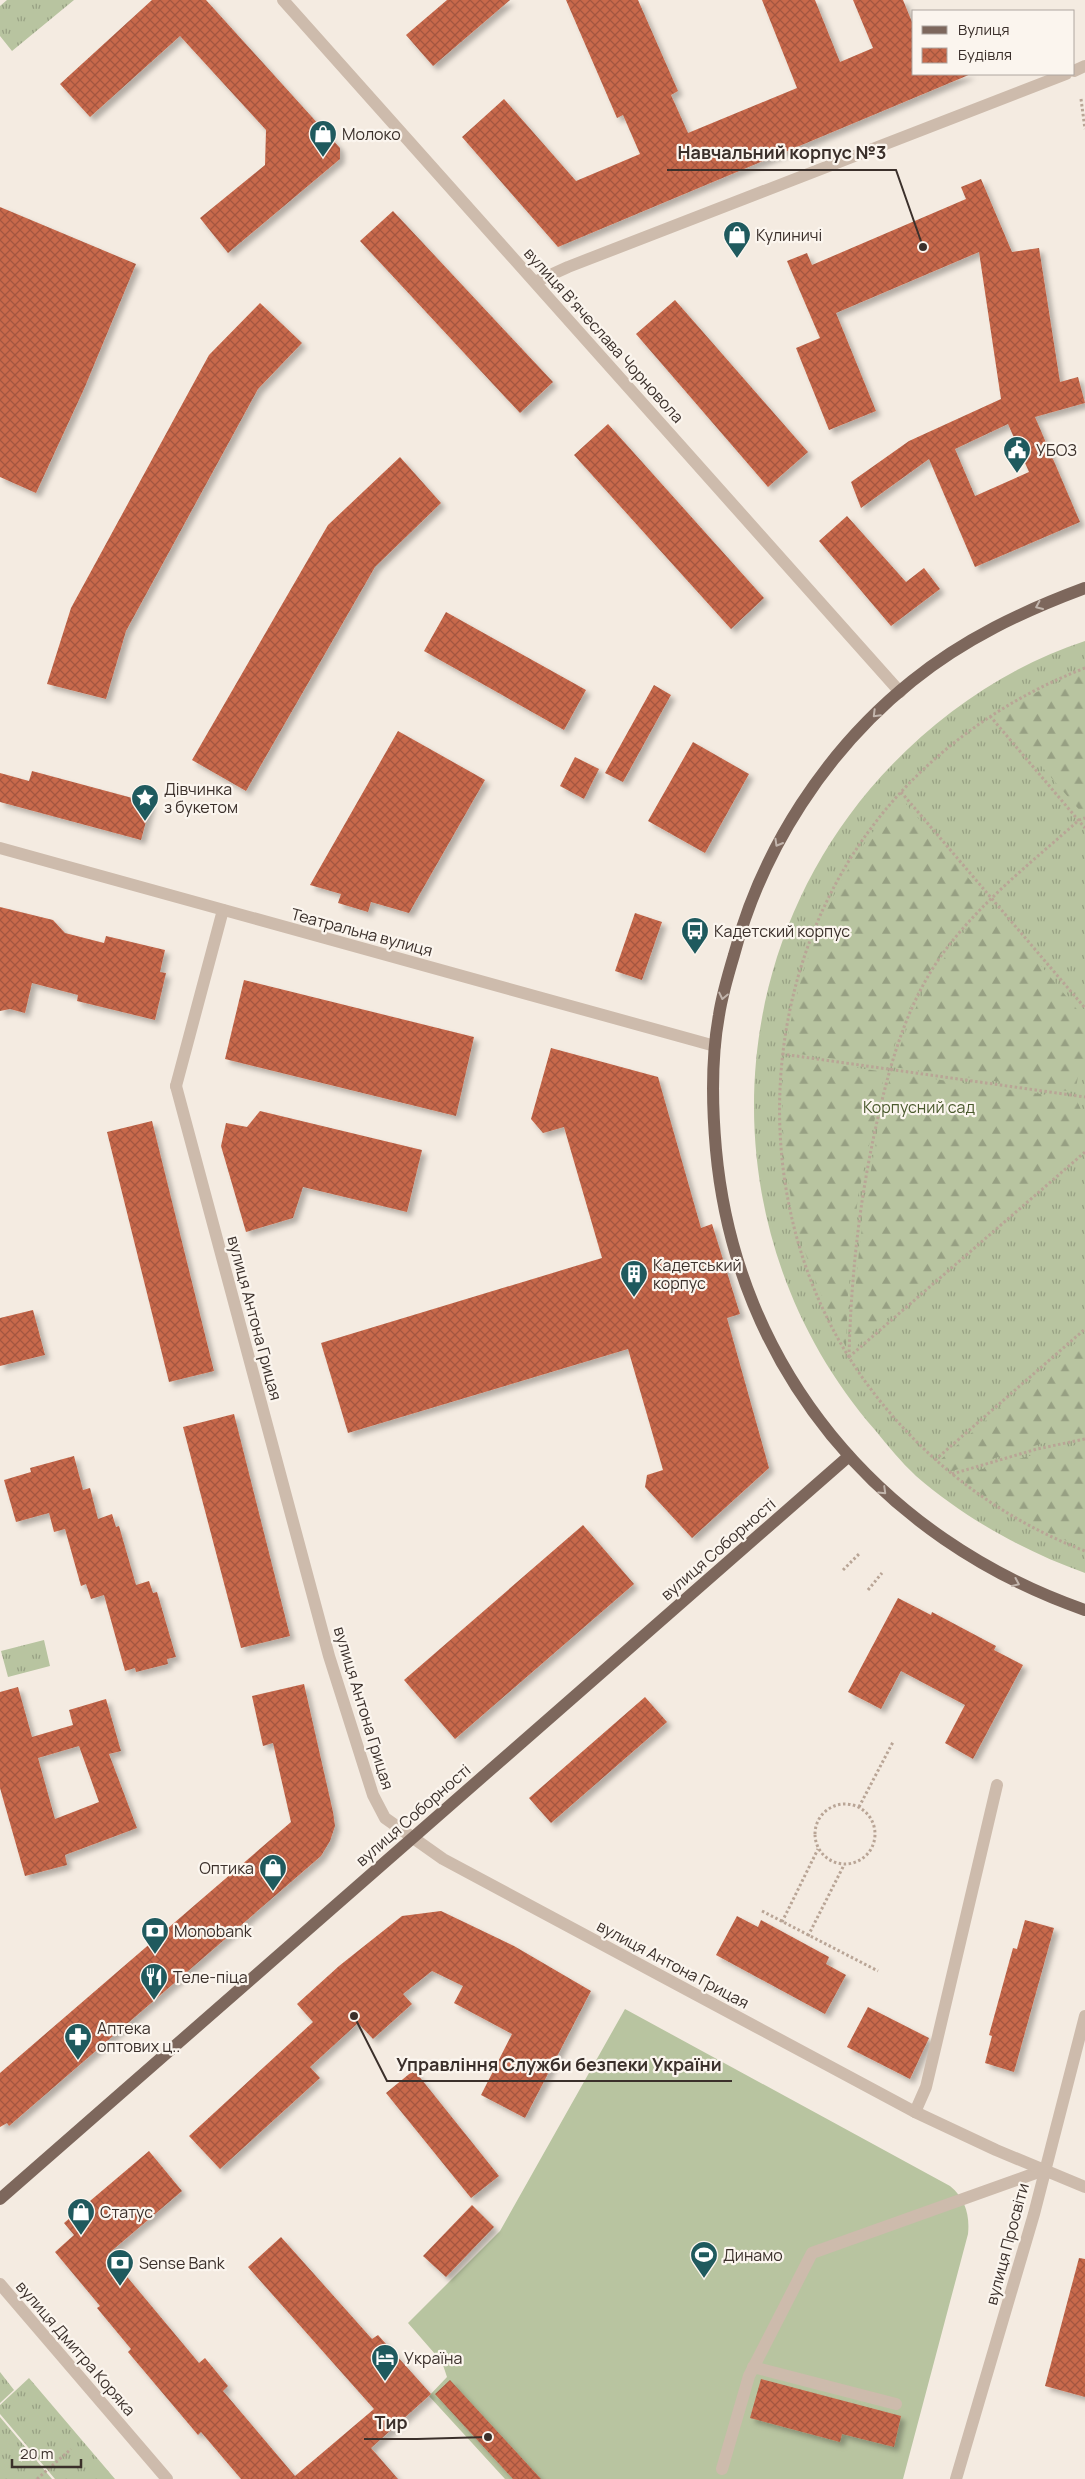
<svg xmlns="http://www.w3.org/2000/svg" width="1085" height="2479" font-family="Manrope,sans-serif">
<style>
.grass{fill:url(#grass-tufts)}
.forest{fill:url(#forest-firs)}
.garden{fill:#b8c4a0}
.building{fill:url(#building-cross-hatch);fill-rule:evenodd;filter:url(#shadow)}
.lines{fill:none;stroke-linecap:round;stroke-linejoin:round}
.path{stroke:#b9a596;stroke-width:3;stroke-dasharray:2.5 2.5;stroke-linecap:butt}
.lane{stroke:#cdbbac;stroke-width:12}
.street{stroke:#cdbbac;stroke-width:12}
.primary{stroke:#7d675c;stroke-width:12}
.oneway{stroke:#c2b5ac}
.labels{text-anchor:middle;stroke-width:4.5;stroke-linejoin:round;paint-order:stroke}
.poi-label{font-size:16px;fill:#3b302b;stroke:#fbf5ee;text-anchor:start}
.street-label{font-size:16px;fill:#3b302b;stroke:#fbf5ee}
.park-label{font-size:16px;fill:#4a5a2e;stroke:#fbf5ee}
.leader{fill:none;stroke:#3b302b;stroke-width:2}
.callout-dot{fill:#3b302b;stroke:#fbf5ee;stroke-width:2}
.callout-label{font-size:18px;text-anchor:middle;font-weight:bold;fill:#3b302b;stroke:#fbf5ee;stroke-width:4.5;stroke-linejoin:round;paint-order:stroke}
</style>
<defs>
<pattern id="grass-tufts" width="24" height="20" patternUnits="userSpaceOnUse" patternTransform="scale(1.25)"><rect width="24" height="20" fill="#b8c4a0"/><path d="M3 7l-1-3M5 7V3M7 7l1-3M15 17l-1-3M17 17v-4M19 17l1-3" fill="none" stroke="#97a083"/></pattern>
<pattern id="forest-firs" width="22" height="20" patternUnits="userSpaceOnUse" patternTransform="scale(1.25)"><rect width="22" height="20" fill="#b8c4a0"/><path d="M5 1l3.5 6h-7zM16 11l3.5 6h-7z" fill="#97a083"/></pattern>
<pattern id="building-cross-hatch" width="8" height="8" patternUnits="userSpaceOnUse" patternTransform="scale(1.25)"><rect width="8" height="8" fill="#c8694b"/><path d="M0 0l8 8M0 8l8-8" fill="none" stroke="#a4573f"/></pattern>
<filter id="shadow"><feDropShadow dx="4.5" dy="4.5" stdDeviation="2.5" flood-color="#0004"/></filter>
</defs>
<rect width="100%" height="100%" fill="#f4ebe1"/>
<!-- grass -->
<path class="grass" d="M7,0H74L12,51L0,36V6Z
M1085,641V1573C1024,1551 966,1519 916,1476C901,1462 888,1446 875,1430C716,1247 713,975 870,789C927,722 1002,668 1085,641Z
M44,1640L50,1666L8,1677L1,1651Z
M0,2372L14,2390L0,2403Z
M29,2378L115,2479H55L0,2414V2405Z
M0,2417L52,2479H0Z"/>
<!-- forest -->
<path class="forest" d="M1085,671V812L1082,813L997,715L1037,692Z
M901,798L986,899C939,948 907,1002 887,1066L785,1052C801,956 835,870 901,798Z
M990,904L1085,1019V1060L1080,1067L1075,1092L893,1067C914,1002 941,952 990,904Z
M784,1057L885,1072L858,1196L848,1294L846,1347C794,1246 777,1171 784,1057Z
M891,1073L1076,1099L1085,1118V1140L852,1350C855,1253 869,1167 891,1073Z
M1085,1335V1434L1044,1443L952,1471L939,1461Z
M1085,1443V1548C1039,1532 996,1506 957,1476L1040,1453Z"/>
<!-- garden -->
<path class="garden" d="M625,2009L950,2186C965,2198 970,2215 968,2234L903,2479H505L429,2396L447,2377L442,2362L408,2323L500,2231Z"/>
<!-- building -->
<path class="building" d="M152,0H206L340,148V159L228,253L200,218L265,165L266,130L180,36L90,117L60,84Z
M447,0H510L433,66L406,35Z
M566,0H638L678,91L671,95L688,133L797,88L762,0H815L840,62L873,48L853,0H903L914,27V74H971L558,247L462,137L504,99L576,181L640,154L623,115L617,118Z
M981,179L1012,252L1039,248L1060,382L1078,377L1085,403L1035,417L1080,522L975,567L929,459L861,508L851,482L909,441L1001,399L979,252L836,313L876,411L829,430L796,348L820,338L787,261L807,253L812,265L966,199L961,187ZM1008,424L1029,472L975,496L955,449Z
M0,207L136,264L84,389L36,493L0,477Z
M393,211L553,382L520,413L360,241Z
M675,300L808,452L768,487L636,334Z
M260,303L302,343L258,389L126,631L106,699L47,684L71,608L209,355Z
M608,424L764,598L731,629L574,455Z
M400,457L441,503L375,567L246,791L192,760L328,525Z
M847,516L906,582L924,568L940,589L891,626L819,541Z
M446,612L586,690L564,730L424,651Z
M654,685L671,695L623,782L605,773Z
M398,731L485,780L409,913L371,902L368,912L338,903L341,894L310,885Z
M693,742L749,774L705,853L648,821Z
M575,757L599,769L584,799L560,786Z
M32,771L151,803L141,840L0,802V773L29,781Z
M0,907L53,920L65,933L104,943L106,936L165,950L160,972L166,973L155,1020L77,1001L78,995L32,983L25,1013L10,1009L0,1011Z
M635,913L662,922L642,980L615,971Z
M244,980L474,1037L456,1116L225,1059Z
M551,1048L658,1077L701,1228L712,1224L740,1314L727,1318L769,1468L692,1538L645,1487L647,1475L663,1470L628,1349L348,1433L321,1343L602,1258L564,1127L543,1133L531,1119Z
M260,1111L422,1150L407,1212L303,1187L293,1218L246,1232L221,1146L226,1123L247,1127Z
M152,1121L214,1371L169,1382L107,1132Z
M33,1310L45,1355L0,1366V1318Z
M234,1414L290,1636L241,1648L183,1427Z
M74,1456L83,1490L90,1488L98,1519L112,1514L116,1527L119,1526L136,1585L149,1581L153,1593L157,1592L176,1657L167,1659L168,1664L136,1672L135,1668L125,1671L104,1595L91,1599L86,1584L81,1586L65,1529L54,1532L49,1513L16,1522L4,1480L31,1472L30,1468Z
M583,1525L634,1584L455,1739L404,1680Z
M898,1598L931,1615L932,1612L996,1646L994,1650L1023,1665L973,1759L945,1743L965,1705L901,1671L881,1709L848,1692Z
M304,1684L333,1812L335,1826L330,1841L321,1856L9,2126L7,2123L0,2127V2073L291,1822L273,1743L263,1746L252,1696Z
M18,1687L32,1737L73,1725L69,1710L106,1699L121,1751L109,1754L137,1828L65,1855L67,1865L25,1876L0,1788V1692ZM79,1746L99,1802L55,1819L38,1758Z
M645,1697L667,1722L551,1823L529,1798Z
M441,1911L514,1946L591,1991L525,2118L481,2095L512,2034L454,2003L463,1986L432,1971L403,1994L412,2004L373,2039L358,2023L310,2067L320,2078L220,2169L189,2136L313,2022L297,2004L339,1966L402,1916Z
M737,1916L758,1927L761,1920L829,1957L826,1964L846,1975L825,2014L716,1955Z
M1025,1920L1054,1928L1014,2072L985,2063L992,2036L989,2035L1013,1948L1017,1949Z
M868,2007L929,2038L910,2079L847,2047Z
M414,2070L499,2176L471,2198L386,2093Z
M149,2151L182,2191L108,2254L199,2363L205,2358L228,2386L223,2391L295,2476L374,2409L248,2267L281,2237L372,2339L378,2335L431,2394L371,2448L398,2479H241L201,2432L198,2435L128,2352L131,2349L97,2308L100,2306L55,2252L74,2235L64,2223Z
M472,2205L494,2227L446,2277L423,2256Z
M1079,2258L1085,2259V2397L1045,2386Z
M761,2379L901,2416L894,2447L842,2434L840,2442L750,2418Z
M450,2380L541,2479H513L435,2394Z"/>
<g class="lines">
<!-- path -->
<path class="path" d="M1081,99L1085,129
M1085,668C1015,695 952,737 901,792C755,950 739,1201 862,1377C918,1456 994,1516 1085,1551
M990,716L1085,828
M901,792L1085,1008
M782,1054L1085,1097
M849,1357C851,1274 860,1194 879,1113C892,1057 908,1003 941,956C979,903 1031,863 1079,820L1085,818
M849,1357L1085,1152
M935,1460L1085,1329
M952,1474L1037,1449L1085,1439
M843,1570L860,1553
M868,1590L882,1573
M815 1834a30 30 0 1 1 60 0a30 30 0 1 1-60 0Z
M859,1807L893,1742
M762,1911L878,1971
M782,1922L818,1849
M808,1936L844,1865
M37,2479L71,2449"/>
<!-- lane -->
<path class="lane" d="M176,1086L223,910
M915,2112L926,2087L997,1785
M753,2367L896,2404
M722,2469L749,2376L812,2253L1044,2170"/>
<!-- street -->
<path class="street" d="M283,0L900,692
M1074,71L1085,66
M535,282L568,267L1066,74
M0,848L715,1046
M176,1086L329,1656L373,1795L385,1818L443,1859L915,2112L996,2150L1085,2187
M0,2284L167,2479
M956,2479L1034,2214L1085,2016"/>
<!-- primary -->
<path class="primary" d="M1085,588C1023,611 964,639 912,681C826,750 762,849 734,955C728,975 722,995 719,1015C711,1059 712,1106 716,1150C736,1369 881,1539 1085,1610
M0,2199L849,1456"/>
</g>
<!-- one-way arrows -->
<defs><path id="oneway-chevron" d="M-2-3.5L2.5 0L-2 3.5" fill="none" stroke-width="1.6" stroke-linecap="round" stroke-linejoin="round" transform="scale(1.25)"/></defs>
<g class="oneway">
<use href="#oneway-chevron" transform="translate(1039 606) rotate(156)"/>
<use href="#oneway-chevron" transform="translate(876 714) rotate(135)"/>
<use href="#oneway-chevron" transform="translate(778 843) rotate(120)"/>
<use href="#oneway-chevron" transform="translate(723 996) rotate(102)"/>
<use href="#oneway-chevron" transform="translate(883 1491) rotate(44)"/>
<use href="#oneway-chevron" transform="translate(1016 1583) rotate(24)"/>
</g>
<!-- icons -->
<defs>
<symbol id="shop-pin" viewBox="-11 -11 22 30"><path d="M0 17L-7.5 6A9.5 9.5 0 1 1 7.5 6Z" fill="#1f5a5e" stroke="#fbf5ee"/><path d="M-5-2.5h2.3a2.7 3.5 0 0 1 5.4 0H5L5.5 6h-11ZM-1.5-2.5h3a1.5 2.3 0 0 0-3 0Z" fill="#fff"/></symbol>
<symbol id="civic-pin" viewBox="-11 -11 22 30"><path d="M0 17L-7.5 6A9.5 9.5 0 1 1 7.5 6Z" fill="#1f5a5e" stroke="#fbf5ee"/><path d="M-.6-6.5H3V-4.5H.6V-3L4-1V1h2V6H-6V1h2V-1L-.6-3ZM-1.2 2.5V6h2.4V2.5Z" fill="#fff"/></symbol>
<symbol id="sight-pin" viewBox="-11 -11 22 30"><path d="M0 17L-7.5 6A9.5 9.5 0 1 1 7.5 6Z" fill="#1f5a5e" stroke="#fbf5ee"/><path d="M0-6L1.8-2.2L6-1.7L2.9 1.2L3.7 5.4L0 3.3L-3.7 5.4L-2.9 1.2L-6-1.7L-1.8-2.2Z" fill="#fff"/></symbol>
<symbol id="bus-pin" viewBox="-11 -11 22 30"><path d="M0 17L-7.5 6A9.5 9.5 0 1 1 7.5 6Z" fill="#1f5a5e" stroke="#fbf5ee"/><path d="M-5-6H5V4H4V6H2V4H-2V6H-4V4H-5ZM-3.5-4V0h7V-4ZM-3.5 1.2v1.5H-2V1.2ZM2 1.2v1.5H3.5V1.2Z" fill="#fff"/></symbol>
<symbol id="building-pin" viewBox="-11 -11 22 30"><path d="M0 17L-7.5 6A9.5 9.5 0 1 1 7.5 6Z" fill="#1f5a5e" stroke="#fbf5ee"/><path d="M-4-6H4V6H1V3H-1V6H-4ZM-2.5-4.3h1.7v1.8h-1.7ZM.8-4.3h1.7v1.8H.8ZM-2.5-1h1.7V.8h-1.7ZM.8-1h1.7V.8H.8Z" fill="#fff"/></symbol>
<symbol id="bank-pin" viewBox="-11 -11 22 30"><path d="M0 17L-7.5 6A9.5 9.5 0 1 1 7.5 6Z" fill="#1f5a5e" stroke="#fbf5ee"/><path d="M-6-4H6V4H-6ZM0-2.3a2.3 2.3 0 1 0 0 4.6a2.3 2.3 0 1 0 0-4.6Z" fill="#fff"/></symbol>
<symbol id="restaurant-pin" viewBox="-11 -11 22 30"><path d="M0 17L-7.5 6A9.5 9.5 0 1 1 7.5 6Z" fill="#1f5a5e" stroke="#fbf5ee"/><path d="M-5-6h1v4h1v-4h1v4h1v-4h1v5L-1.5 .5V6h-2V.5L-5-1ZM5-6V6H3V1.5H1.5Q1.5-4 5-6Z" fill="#fff"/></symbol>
<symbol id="pharmacy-pin" viewBox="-11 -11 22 30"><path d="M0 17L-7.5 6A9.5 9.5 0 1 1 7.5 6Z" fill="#1f5a5e" stroke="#fbf5ee"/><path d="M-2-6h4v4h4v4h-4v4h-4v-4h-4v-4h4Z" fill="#fff"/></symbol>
<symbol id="stadium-pin" viewBox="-11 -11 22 30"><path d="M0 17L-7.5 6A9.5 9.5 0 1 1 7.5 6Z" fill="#1f5a5e" stroke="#fbf5ee"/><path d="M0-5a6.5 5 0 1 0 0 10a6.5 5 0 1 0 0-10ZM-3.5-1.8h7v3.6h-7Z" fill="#fff"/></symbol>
<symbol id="hotel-pin" viewBox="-11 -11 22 30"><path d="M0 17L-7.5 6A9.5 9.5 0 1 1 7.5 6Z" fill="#1f5a5e" stroke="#fbf5ee"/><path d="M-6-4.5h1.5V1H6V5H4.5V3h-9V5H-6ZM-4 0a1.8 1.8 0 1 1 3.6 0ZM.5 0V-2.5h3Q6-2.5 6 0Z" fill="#fff"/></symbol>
</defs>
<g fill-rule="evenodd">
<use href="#shop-pin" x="307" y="118" width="32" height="43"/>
<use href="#shop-pin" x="721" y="219" width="32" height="43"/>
<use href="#civic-pin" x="1001" y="434" width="32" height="43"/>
<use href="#sight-pin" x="129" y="782" width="32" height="43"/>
<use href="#bus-pin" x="679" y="915" width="32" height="43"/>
<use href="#building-pin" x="618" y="1258" width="32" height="43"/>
<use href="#shop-pin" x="257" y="1852" width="32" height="43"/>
<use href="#bank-pin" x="139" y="1915" width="32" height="43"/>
<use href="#restaurant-pin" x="138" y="1961" width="32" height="43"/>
<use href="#pharmacy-pin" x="62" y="2021" width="32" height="43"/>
<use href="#shop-pin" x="65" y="2196" width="32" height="43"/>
<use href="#stadium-pin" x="688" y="2239" width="32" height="43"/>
<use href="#bank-pin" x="104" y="2247" width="32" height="43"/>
<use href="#hotel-pin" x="369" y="2342" width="32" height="43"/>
</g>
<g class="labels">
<!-- poi labels -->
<g class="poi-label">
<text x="342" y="140">Молоко</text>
<text x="756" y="241">Кулиничі</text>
<text x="1036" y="456">УБОЗ</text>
<text x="164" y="795">Дівчинка<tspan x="164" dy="18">з букетом</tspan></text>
<text x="714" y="937">Кадетский корпус</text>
<text x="653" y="1271">Кадетський<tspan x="653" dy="18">корпус</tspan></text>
<text x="254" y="1874" text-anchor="end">Оптика</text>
<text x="174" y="1937">Monobank</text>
<text x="173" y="1983">Теле-піца</text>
<text x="97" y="2034">Аптека<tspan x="97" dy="18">оптових ц..</tspan></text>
<text x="100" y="2218">Статус</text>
<text x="723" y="2261">Динамо</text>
<text x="139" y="2269">Sense Bank</text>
<text x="404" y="2364">Україна</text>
</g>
<!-- street labels -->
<g class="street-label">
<text transform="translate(604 335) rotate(48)" y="6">вулиця Вʼячеслава Чорновола</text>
<text transform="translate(362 932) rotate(15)" y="6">Театральна вулиця</text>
<text transform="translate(255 1318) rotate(75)" y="6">вулиця Антона Грицая</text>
<text transform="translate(718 1549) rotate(-41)" y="6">вулиця Соборності</text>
<text transform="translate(364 1708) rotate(73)" y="6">вулиця Антона Грицая</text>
<text transform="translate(413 1815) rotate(-41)" y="6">вулиця Соборності</text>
<text transform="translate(673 1964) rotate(28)" y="6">вулиця Антона Грицая</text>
<text transform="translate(1007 2244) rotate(-75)" y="6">вулиця Просвіти</text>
<text transform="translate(76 2348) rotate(49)" y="6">вулиця Дмитра Коряка</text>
</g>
<!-- park labels -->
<g class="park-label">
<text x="919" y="1113">Корпусний сад</text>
</g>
</g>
<!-- callouts -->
<path class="leader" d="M923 247L896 170H667M354 2016L387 2081H732M488 2437L417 2439H364"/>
<g class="callout-dot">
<circle cx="923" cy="247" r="5"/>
<circle cx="354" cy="2016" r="5"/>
<circle cx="488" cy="2437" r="5"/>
</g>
<g class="callout-label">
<text x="782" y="159">Навчальний корпус №3</text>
<text x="559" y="2071">Управління Служби безпеки України</text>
<text x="391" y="2429">Тир</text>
</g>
<!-- legend -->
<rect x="912" y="10" width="162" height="65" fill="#fbf5ee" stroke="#aea6a0"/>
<rect x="922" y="26" width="25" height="8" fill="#7d675c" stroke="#aea6a0"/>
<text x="958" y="35" font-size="15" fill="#3b302b">Вулиця</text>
<rect x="922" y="48" width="25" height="15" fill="url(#building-cross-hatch)" stroke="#aea6a0"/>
<text x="958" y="60" font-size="15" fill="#3b302b">Будівля</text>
<!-- scale -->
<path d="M12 2459v8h69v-8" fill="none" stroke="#3b302b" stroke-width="2.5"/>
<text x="20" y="2459" font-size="15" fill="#3b302b" stroke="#fbf5ee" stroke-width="4" paint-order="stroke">20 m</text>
</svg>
